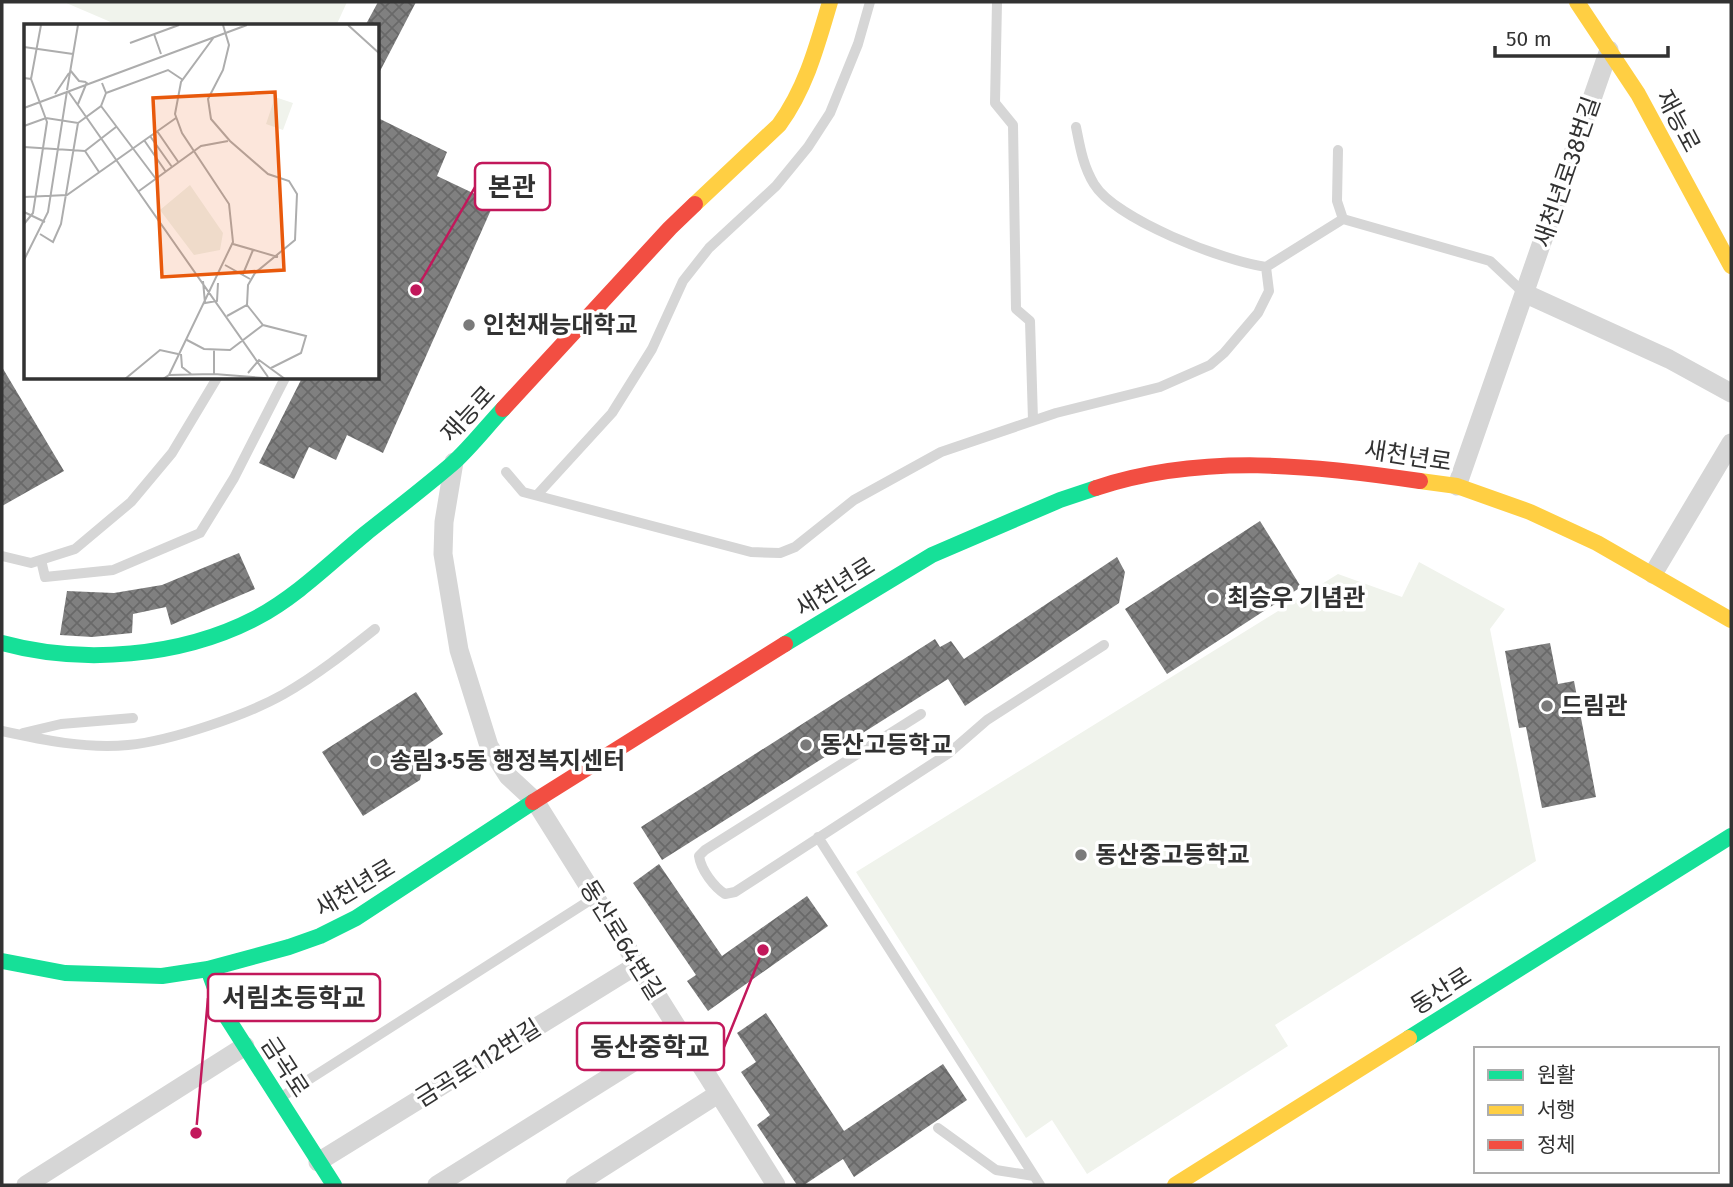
<svg xmlns="http://www.w3.org/2000/svg" width="1733" height="1187" font-family="'Fira Sans','Noto Sans KR',sans-serif">
<style>
.pitch{fill:#f0f3ec}
.building{fill:url(#building-cross-hatch)}
.lines{fill:none;stroke-linecap:round;stroke-linejoin:round}
.lane{stroke:#d6d6d6;stroke-width:10}
.street{stroke:#d6d6d6;stroke-width:19}
.fast{stroke:#16e098;stroke-width:16}
.slow{stroke:#ffcf43;stroke-width:16}
.jam{stroke:#f24e42;stroke-width:16}
.poi-dot{fill:#7a7a7a;stroke:#fff;stroke-width:2.5}
.labels{text-anchor:middle;stroke-width:7;stroke-linejoin:round;paint-order:stroke}
.street-label{font-size:24px;fill:#323232;stroke:#fff}
.poi-label{font-size:24px;font-weight:bold;fill:#323232;stroke:#fff;text-anchor:start}
.inset-road{fill:none;stroke:#adadad;stroke-width:2}
.view{fill:#e8590c;fill-opacity:0.15;stroke:#e8590c;stroke-width:3.5}
.inset-edge{fill:none;stroke:#323232;stroke-width:3.5}
.leader{fill:none;stroke:#c2185b;stroke-width:2.5}
.callout-dot{fill:#c2185b;stroke:#fff;stroke-width:2.5}
.callout{fill:#fff;stroke:#c2185b;stroke-width:2.5}
.callout-label{font-size:26px;text-anchor:middle;font-weight:bold;fill:#323232}
</style>
<defs>
<pattern id="building-cross-hatch" width="8" height="8" patternUnits="userSpaceOnUse" patternTransform="scale(1.75)"><rect width="8" height="8" fill="#808080"/><path d="M0 0l8 8M0 8l8-8" fill="none" stroke="#696969"/></pattern>
</defs>
<rect width="100%" height="100%" fill="#fff"/>
<!-- pitch -->
<path class="pitch" d="M64,2H347L336,26H120Z
M1419,562L1505,609L1490,629L1536,861L1275,1025L1288,1046L1087,1174L1052,1120L1026,1138L856,872L1338,574L1402,597Z"/>
<!-- building -->
<path class="building" d="M378,2H416L378,75V26H365Z
M378,118L447,152L437,176L494,203L383,453L347,435L336,460L309,447L294,479L259,463L302,378H378Z
M2,367L64,471L2,506Z
M1260,521L1301,587L1167,674L1125,609Z
M239,553L255,589L171,625L166,607L133,614L132,633L92,637L60,635L67,591L114,593L162,585Z
M1117,557L1125,572L1119,603L965,706L948,679L662,860L641,827L935,639L940,647L951,641L964,659Z
M1550,643L1558,684L1574,681L1596,797L1542,808L1526,727L1519,728L1505,651Z
M416,692L443,734L427,745L420,780L363,816L322,752Z
M659,864L722,956L807,896L828,926L708,1011L687,981L696,975L633,883Z
M766,1013L844,1131L943,1064L967,1100L854,1177L843,1159L804,1185H797L757,1125L770,1115L741,1072L756,1062L737,1033Z"/>
<g class="lines">
<!-- lane -->
<path class="lane" d="M997,2L995,103L1013,125L1016,309L1030,321L1033,420
M1076,127C1080,147 1083,166 1094,184C1116,220 1224,261 1266,267L1343,219L1490,261L1524,293
M1338,150L1337,201L1343,219
M506,472L523,492L751,552L780,553L795,547L854,500L941,452L1056,413L1160,387L1210,365L1224,353L1258,313L1269,291L1266,267
M537,495L612,413L652,349L683,281L709,248L776,186L808,147L830,113L858,44L870,2
M2,556L31,563L75,549L131,502L172,453L217,378
M41,560L45,577L113,570L200,533L234,478L285,378
M921,714L705,850L699,856C701,870 714,887 725,894L735,892L949,753L987,720L1104,645
M2,731C43,740 86,749 128,745C171,741 247,715 284,694C317,675 346,652 375,629
M23,733L61,724L133,718
M818,837L1040,1185
M280,1098L595,897
M938,1128L996,1170L1034,1176"/>
<!-- street -->
<path class="street" d="M1524,293L1669,359L1731,393
M454,462L444,522L443,554L459,650L489,746L508,776L535,801L776,1185
M1457,486L1609,50
M1653,574L1731,443
M318,1162L637,965
M26,1185L245,1046
M437,1185L680,1033
M575,1185L718,1094"/>
<!-- fast -->
<path class="fast" d="M2,643C82,665 181,657 256,618C296,597 330,563 365,534C394,511 424,488 452,464C470,448 486,427 503,409
M785,644L932,555L1060,500L1096,488
M2,961L65,973L162,976L208,969L289,947L320,936L356,918L533,802
M208,969L224,1013L334,1185
M1409,1038L1731,836"/>
<!-- slow -->
<path class="slow" d="M1577,2L1638,94L1731,266
M695,204L779,125C806,88 817,46 830,2
M1420,481L1457,486L1530,512L1597,543L1731,620
M1175,1185L1409,1038"/>
<!-- jam -->
<path class="jam" d="M503,409L670,228L695,204
M1096,488C1201,453 1314,465 1420,481
M533,802L785,644"/>
</g>
<!-- markers -->
<g class="poi-dot">
<circle cx="469" cy="325" r="7"/>
<circle cx="1213" cy="598" r="7"/>
<circle cx="1547" cy="706" r="7"/>
<circle cx="806" cy="745" r="7"/>
<circle cx="376" cy="761" r="7"/>
<circle cx="1081" cy="855" r="7"/>
</g>
<g class="labels">
<!-- street labels -->
<g class="street-label">
<text transform="translate(1678 121) rotate(62)" y="8">재능로</text>
<text transform="translate(1567 172) rotate(-71)" y="8">새천년로38번길</text>
<text transform="translate(468 414) rotate(-47)" y="8">재능로</text>
<text transform="translate(1408 456) rotate(9)" y="8">새천년로</text>
<text transform="translate(835 587) rotate(-32)" y="8">새천년로</text>
<text transform="translate(355 888) rotate(-31)" y="8">새천년로</text>
<text transform="translate(622 940) rotate(58)" y="8">동산로64번길</text>
<text transform="translate(1441 991) rotate(-32)" y="8">동산로</text>
<text transform="translate(478 1063) rotate(-32)" y="8">금곡로112번길</text>
<text transform="translate(285 1067) rotate(57)" y="8">금곡로</text>
</g>
<!-- poi labels -->
<g class="poi-label">
<text x="483" y="333">인천재능대학교</text>
<text x="1227" y="606">최승우 기념관</text>
<text x="1561" y="714">드림관</text>
<text x="820" y="753">동산고등학교</text>
<text x="390" y="769">송림3·5동 행정복지센터</text>
<text x="1095" y="863">동산중고등학교</text>
</g>
</g>
<!-- overview -->
<g transform="translate(24 24)">
<rect width="355" height="355" fill="#fff"/>
<path d="M251,73L269,79L259,106L242,100ZM166,161L199,209L196,226L170,231L136,186Z" fill="#f0f3ec"/>
<path class="inset-road" d="M199,1L205,21L199,46L184,75L187,95L206,117L244,150L265,157L273,170L271,216L231,249L224,261L223,281L203,292M324,1L356,30M130,10L137,30M106,19L155,1M0,23L49,30M46,46L55,57L62,58M0,54L7,55L23,98L9,189L0,200M7,55L17,1M43,66L54,1M44,67L244,353M82,69L144,46L159,56M31,70L45,49M54,80L63,58M77,82L132,155M0,84L223,1M0,102L22,94L54,99L77,82L82,69L78,59M133,107L155,139M126,112L148,143M120,116L142,148M0,123L61,127L92,103M61,127L75,148M115,167L177,122L204,117M0,173L43,171L152,94M0,188L21,198M16,210L29,218L37,200L54,99M209,220L254,233M0,236L24,188L43,67M201,241L226,255M219,250L229,226M179,257L181,279L193,277L194,259M223,281L239,301L282,312L277,329L247,344M163,316L180,325L206,326L239,301M190,325V350M157,330L158,343L167,350M224,349L235,336L261,355M145,351L209,218L205,180L158,109L151,90L157,58L190,13M101,355L136,326L154,330M139,355L145,351L190,350L253,355"/>
<path class="view" d="M251,68L260,246L138,253L129,74Z"/>
<rect width="355" height="355" class="inset-edge"/>
</g>
<!-- callouts -->
<path class="leader" d="M416 290L475 187M196 1133L208 998M763 950L724 1047"/>
<g class="callout-dot">
<circle cx="416" cy="290" r="7"/>
<circle cx="196" cy="1133" r="7"/>
<circle cx="763" cy="950" r="7"/>
</g>
<g class="callout">
<rect x="475" y="163" width="75" height="47" rx="7"/>
<rect x="208" y="974" width="172" height="47" rx="7"/>
<rect x="577" y="1023" width="147" height="47" rx="7"/>
</g>
<g class="callout-label">
<text x="512" y="196">본관</text>
<text x="294" y="1007">서림초등학교</text>
<text x="650" y="1056">동산중학교</text>
</g>
<!-- border -->
<rect width="1733" height="1187" fill="none" stroke="#323232" stroke-width="7"/>
<!-- legend -->
<rect x="1474" y="1047" width="245" height="126" fill="#ffffff" stroke="#adadad" stroke-width="2"/>
<rect x="1488" y="1070" width="35" height="10" fill="#16e098" stroke="#adadad" stroke-width="2"/>
<text x="1537" y="1082" font-size="21" fill="#323232">원활</text>
<rect x="1488" y="1105" width="35" height="10" fill="#ffcf43" stroke="#adadad" stroke-width="2"/>
<text x="1537" y="1117" font-size="21" fill="#323232">서행</text>
<rect x="1488" y="1140" width="35" height="10" fill="#f24e42" stroke="#adadad" stroke-width="2"/>
<text x="1537" y="1152" font-size="21" fill="#323232">정체</text>
<!-- scale -->
<path d="M1495 46v10h173v-10" fill="none" stroke="#323232" stroke-width="3.5"/>
<text x="1506" y="46" font-size="21" fill="#323232" stroke="#ffffff" stroke-width="5" paint-order="stroke">50 m</text>
</svg>
